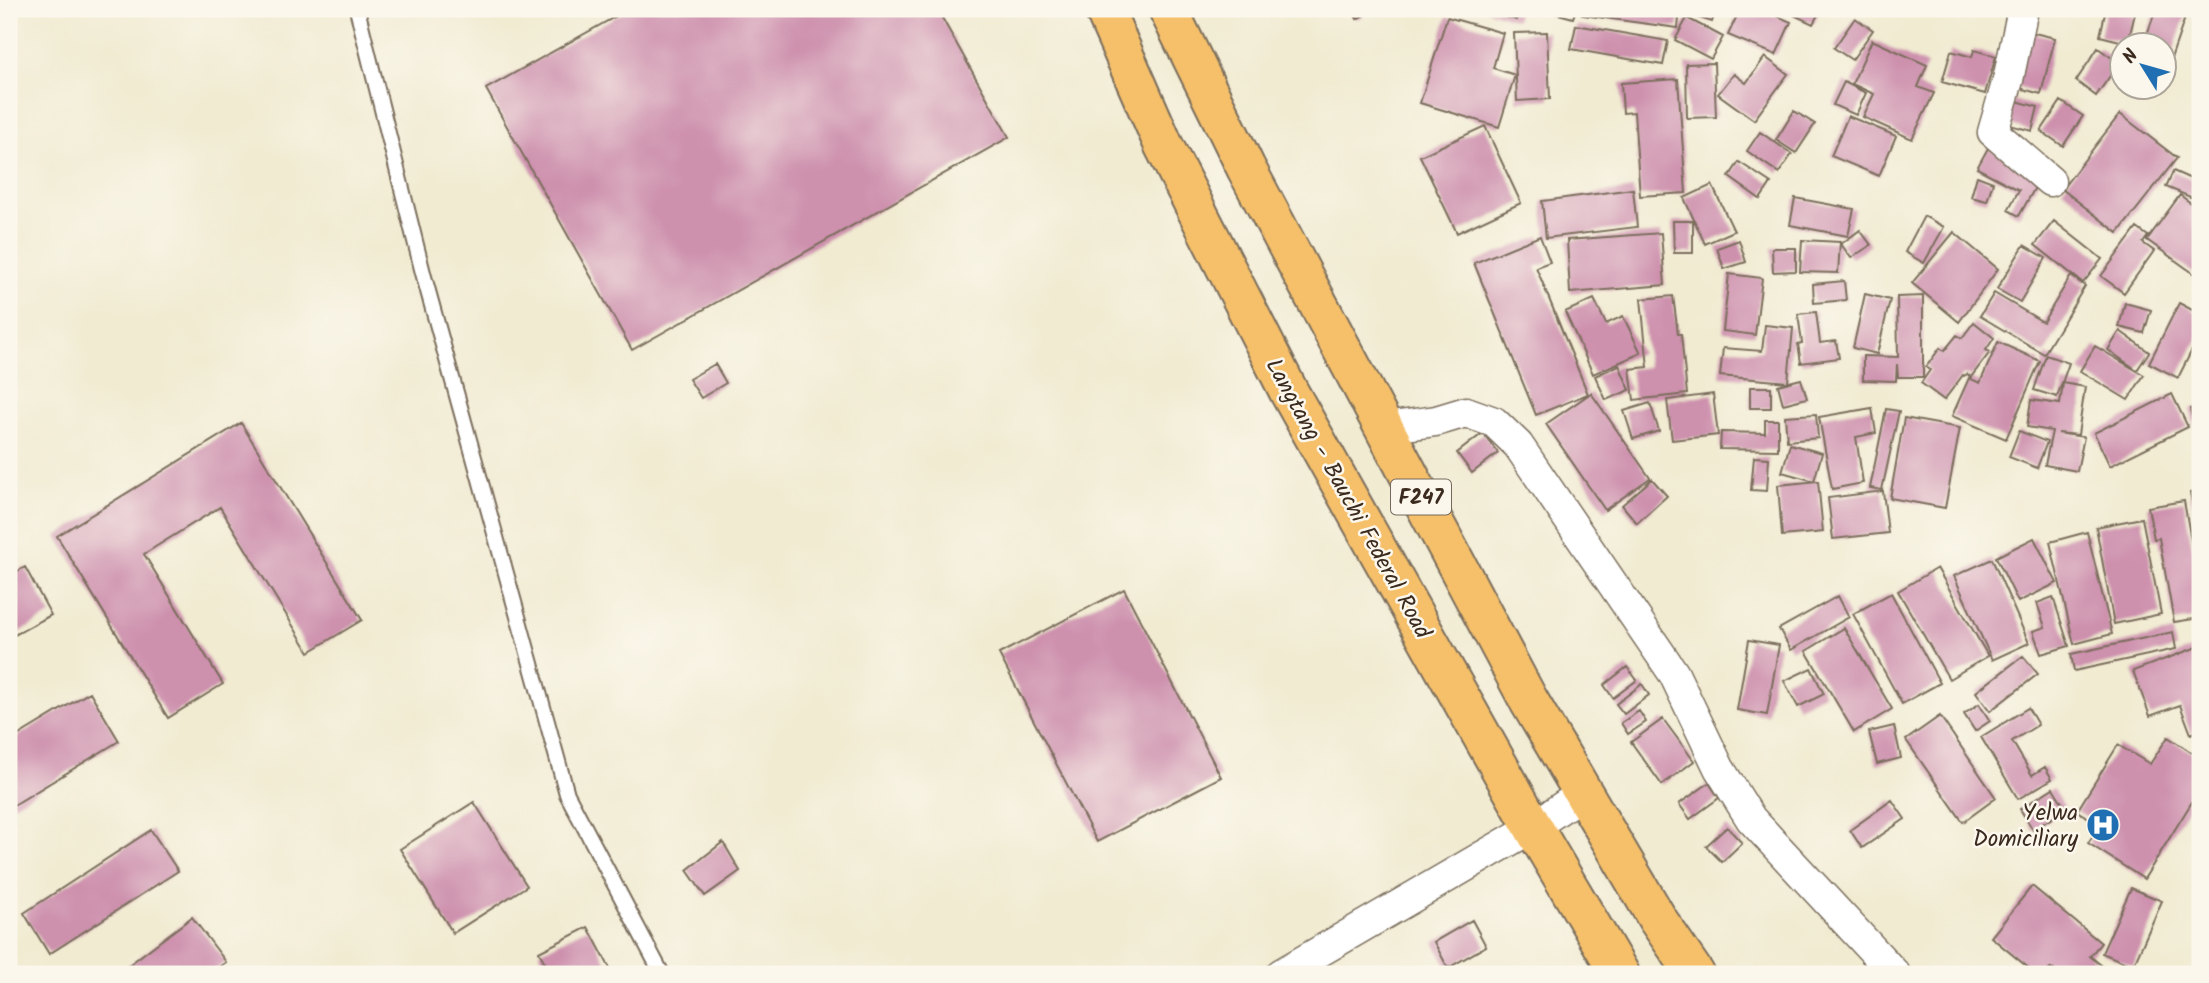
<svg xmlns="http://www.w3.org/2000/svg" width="2209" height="983" font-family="Kalam,sans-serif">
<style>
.building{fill:#cd90ad}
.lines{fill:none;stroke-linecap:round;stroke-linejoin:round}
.lane-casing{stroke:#7b6e5d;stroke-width:18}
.street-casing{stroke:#7b6e5d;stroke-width:33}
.primary-casing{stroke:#7b6e5d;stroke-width:42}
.lane{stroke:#fff;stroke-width:14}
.street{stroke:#fff;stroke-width:30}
.primary{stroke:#f6c06b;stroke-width:38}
.labels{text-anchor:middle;stroke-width:5;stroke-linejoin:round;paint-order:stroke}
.shield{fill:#fbf7ec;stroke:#75685c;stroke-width:2}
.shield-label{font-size:21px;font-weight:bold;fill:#3b2a1e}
.street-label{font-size:23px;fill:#3b2a1e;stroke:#fbf7ec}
.poi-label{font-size:23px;fill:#3b2a1e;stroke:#fbf7ec;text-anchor:end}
</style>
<rect width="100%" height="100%" fill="#fbf7ec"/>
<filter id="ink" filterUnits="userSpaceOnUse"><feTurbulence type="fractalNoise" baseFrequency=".0143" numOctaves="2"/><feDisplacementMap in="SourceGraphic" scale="14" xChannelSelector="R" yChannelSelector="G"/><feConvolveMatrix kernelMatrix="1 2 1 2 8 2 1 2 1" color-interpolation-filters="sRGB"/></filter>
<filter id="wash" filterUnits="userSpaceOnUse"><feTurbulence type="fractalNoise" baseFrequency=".00686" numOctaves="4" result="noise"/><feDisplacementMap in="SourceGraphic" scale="28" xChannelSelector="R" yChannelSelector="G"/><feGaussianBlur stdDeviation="1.57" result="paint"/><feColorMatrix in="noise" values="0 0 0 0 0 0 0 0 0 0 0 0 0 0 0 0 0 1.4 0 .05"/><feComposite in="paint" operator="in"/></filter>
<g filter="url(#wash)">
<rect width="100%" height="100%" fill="#f1ebd2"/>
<g id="blocks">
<!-- building -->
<path class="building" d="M629,9H937L1009,137L632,350L486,89Z
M1352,9H1374L1357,19Z
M1485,9H1519L1516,20Z
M1557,9H1576L1573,18L1555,13Z
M1583,9H1680L1678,28L1582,15Z
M1683,9H1716L1712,22L1682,12Z
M1740,9H1761L1791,22L1776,55L1728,35Z
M1798,9H1821L1813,24L1794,15Z
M2106,9H2136L2128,43L2100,36Z
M2156,9H2188L2167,70L2164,69V46H2143Z
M1447,17L1503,33L1493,68L1515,75L1499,127L1420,103Z
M1687,18L1723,37L1711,59L1675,40Z
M1855,18L1873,30L1852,60L1834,48Z
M1576,25L1668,41L1663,65L1571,49Z
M2026,31L2055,38L2041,94L2012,86Z
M1547,32L1550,99L1517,101L1514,33Z
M1872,40L1927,65L1918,87L1934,93L1912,139L1863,117L1874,94L1852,84Z
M2098,48L2119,63L2096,96L2076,81Z
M1974,50L1996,56L1985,94L1942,82L1951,51L1972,57Z
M1765,57L1788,74L1754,120L1718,94L1734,74L1746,83Z
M1714,63L1716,117L1687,118L1686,64Z
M1678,79L1686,193L1640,196L1634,112L1623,113L1621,83Z
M1844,82L1866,93L1856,115L1833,105Z
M2013,100L2038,107L2032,131L2006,124Z
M2061,101L2083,116L2063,146L2041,131Z
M1794,111L1815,124L1796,153L1776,140Z
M2120,114L2177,158L2118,233L2062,189Z
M1848,116L1896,136L1879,176L1831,156Z
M1485,126L1521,203L1457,233L1420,156Z
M1760,132L1792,154L1779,173L1747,151Z
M1988,148L2041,177L2019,216L2008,210L2019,190L1977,168Z
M1739,162L1771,183L1760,199L1729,177Z
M2173,171L2200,183V201L2166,187Z
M1977,176L1993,182L1987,201L1971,197Z
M1712,185L1734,231L1705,244L1684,198Z
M1633,189L1637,227L1546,238L1542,201Z
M2180,195L2200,210V278L2147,240Z
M1795,198L1854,209L1848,236L1790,225Z
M1924,216L1944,227L1924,263L1905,252Z
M1673,221H1693V253H1674Z
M2054,221L2102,259L2083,283L2035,245Z
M2137,228L2148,236L2143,243L2154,251L2124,293L2101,276Z
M1860,230L1871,245L1851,258L1841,244Z
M1954,232L1998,269L1959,322L1912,283Z
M1661,233L1665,285L1570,293L1567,240Z
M1540,236L1550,262L1536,267L1588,394L1536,415L1474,263Z
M1739,240L1746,262L1724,269L1717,248Z
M1802,240L1840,242L1838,273L1800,272Z
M2024,245L2046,258L2020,302L1997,289Z
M1772,248H1796V271L1773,272Z
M1729,274L1762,278L1755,335L1723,331Z
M2071,276L2085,286L2044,354L1980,316L1994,293L2043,322Z
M1844,281L1846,300L1814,303L1813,284Z
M1865,294L1890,300L1877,354L1853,348Z
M1673,296L1678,334H1681L1687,394L1634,400L1630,369L1648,367L1641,299Z
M1923,296V377H1898L1897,364L1896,381L1863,380V356L1898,357L1897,297Z
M1594,299L1606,324L1623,316L1641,353L1593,374L1565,312Z
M2125,303L2151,310L2144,333L2119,327Z
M2179,303L2200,314V334L2178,378L2149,363Z
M1816,312L1820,343L1836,341L1839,358L1801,363L1798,344L1802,343L1798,314Z
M1974,322L1994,338L1986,350L1990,352L1971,377L1967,374L1964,376L1963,375L1944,400L1921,383L1930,370L1926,367L1940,348L1944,351L1957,335L1962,338Z
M1765,325L1793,328L1788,382L1720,376L1723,348L1762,351Z
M2120,331L2149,352L2137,370L2108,350Z
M1998,342L2040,361L2006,439L1952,416L1969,378L1980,383Z
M2095,346L2144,375L2128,400L2080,371Z
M2046,355L2069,363L2057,397L2034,390Z
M715,364L726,383L701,398L689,379Z
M1619,365L1630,390L1606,400L1595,376Z
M1801,379L1807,398L1783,404L1778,385Z
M2063,383L2085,387L2078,435L2058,433L2084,437L2077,471L2045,465L2052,431L2027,427L2031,400L2060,404Z
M1750,387H1771V408H1750Z
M1591,393L1650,478L1605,510L1546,424Z
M1713,394L1718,435L1672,440L1667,400Z
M2172,394L2188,427L2110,466L2094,433Z
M1650,403L1659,431L1633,439L1624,411Z
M2200,406V428L2195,429L2190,409Z
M1872,408L1876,433L1856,437L1863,483L1832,489L1819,417Z
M1886,409L1899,411L1882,490L1870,488Z
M1816,414L1818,438L1787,441L1785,416Z
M1904,418L1960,428L1945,508L1890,498Z
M1765,420H1778V450L1720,449L1721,432L1765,433Z
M241,423L362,620L309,652L220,507L144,554L223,684L168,718L57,536Z
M2019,431L2047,442L2037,468L2009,457Z
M1483,433L1498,453L1472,473L1457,453Z
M1790,444L1822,453L1814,481L1782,472Z
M1754,457L1769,458L1767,491L1751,490Z
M1652,479L1667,496L1637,523L1622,505Z
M1818,481L1823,532L1782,536L1778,485Z
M2200,490V521H2196L2190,493Z
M1883,491L1888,533L1833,539L1828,498Z
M2184,501L2200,592V618L2174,622L2159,538L2154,539L2148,507Z
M2142,518L2161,614L2114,624L2096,527Z
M2087,532L2112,634L2074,644L2050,542Z
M2034,538L2057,583L2018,602L1996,557Z
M1992,559L2029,643L1992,660L1954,576Z
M25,567L51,615L9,638V576Z
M1937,568L1988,656L1949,679L1898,591Z
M1124,589L1221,777L1097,842L999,654Z
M1891,593L1940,683L1902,704L1853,614Z
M1838,596L1849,617L1791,650L1779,629Z
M2053,597L2069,646L2041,654L2033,631L2045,627L2037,603Z
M1844,628L1892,709L1854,732L1806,651Z
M2173,632L2176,649L2074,671L2071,654Z
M1749,640L1779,645L1767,715L1737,710Z
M2200,646V730L2191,734L2180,705L2150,716L2133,671Z
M2023,656L2038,674L1990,711L1976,692Z
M1627,667L1637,680L1613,698L1604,685Z
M1811,668L1824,694L1798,707L1784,681Z
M1642,684L1649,695L1624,714L1616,704Z
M90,692L119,741L9,808V741Z
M1979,704L1990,721L1975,731L1964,714Z
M2028,708L2038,725L2012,741L2032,775L2045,767L2052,779L2018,799L1981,737Z
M1639,711L1646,722L1628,734L1621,723Z
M1940,716L1996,798L1963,822L1906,740Z
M1663,719L1694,761L1662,785L1631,742Z
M1894,726L1901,758L1877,764L1869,732Z
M2168,737L2200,758V789L2144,879L2088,843L2100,825L2077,811L2118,745L2150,764Z
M1709,783L1719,798L1690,819L1679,804Z
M2053,788L2066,809L2033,830L2020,809Z
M1892,800L1905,819L1862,848L1850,830Z
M474,802L527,886L453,933L400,849Z
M1727,827L1742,843L1722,862L1706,846Z
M151,830L178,871L49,954L24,913Z
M723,842L740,871L705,896L687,870Z
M2032,886L2101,943L2090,956L2112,974H2059L2051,968L2046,974H2036L1991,937Z
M2131,888L2162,901L2133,966L2102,953Z
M192,917L226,962L210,974H117Z
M1472,920L1486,946L1448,968L1434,942Z
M588,927L613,974H551L539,952Z"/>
</g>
</g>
<g filter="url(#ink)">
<use href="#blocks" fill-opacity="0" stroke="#7b6e5d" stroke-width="2"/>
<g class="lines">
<defs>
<path id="lane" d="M357,9L423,273L567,794L662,974"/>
<path id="street" d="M2023,9L2008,80L1993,132L2050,181
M1384,428L1436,421L1466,412L1494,422L1518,445L1674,674L1719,768L1751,819L1895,974
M1281,974L1533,827L1583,793"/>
<path id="primary" d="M1104,9L1164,146L1289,392L1533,827L1620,974
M1168,9L1246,168L1529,701L1658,920L1695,974"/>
</defs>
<!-- lane casing -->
<use href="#lane" class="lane-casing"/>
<!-- street casing -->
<use href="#street" class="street-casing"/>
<!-- primary casing -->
<use href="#primary" class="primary-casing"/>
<!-- lane -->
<use href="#lane" class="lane"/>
<!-- street -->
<use href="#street" class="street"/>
<!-- primary -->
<use href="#primary" class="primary"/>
</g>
</g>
<!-- icons -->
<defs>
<symbol id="hospital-disc" viewBox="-11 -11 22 22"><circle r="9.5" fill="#1f6fb2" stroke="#fbf7ec"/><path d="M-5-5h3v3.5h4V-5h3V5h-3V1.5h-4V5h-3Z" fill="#fff"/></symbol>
</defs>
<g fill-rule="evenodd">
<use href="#hospital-disc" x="2084" y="806" width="38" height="38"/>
</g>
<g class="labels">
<!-- shield labels -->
<rect class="shield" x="1391" y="479.5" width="60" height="35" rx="5"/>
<g class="shield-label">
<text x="1421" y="504">F247</text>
</g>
<!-- street labels -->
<g class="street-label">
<text transform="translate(1349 498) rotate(61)" y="8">Langtang - Bauchi Federal Road</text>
</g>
<!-- poi labels -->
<g class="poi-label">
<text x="2078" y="820">Yelwa<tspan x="2078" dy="26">Domiciliary</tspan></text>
</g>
</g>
<!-- margin -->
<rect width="2209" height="983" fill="none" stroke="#fbf7ec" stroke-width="35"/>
<!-- north arrow -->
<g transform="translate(2143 66) rotate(307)"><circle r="33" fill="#fbf7ec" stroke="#aea59a" stroke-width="2"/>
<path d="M0-5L12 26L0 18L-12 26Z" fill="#1f6fb2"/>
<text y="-10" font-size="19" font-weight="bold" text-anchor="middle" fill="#3b2a1e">N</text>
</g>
</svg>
